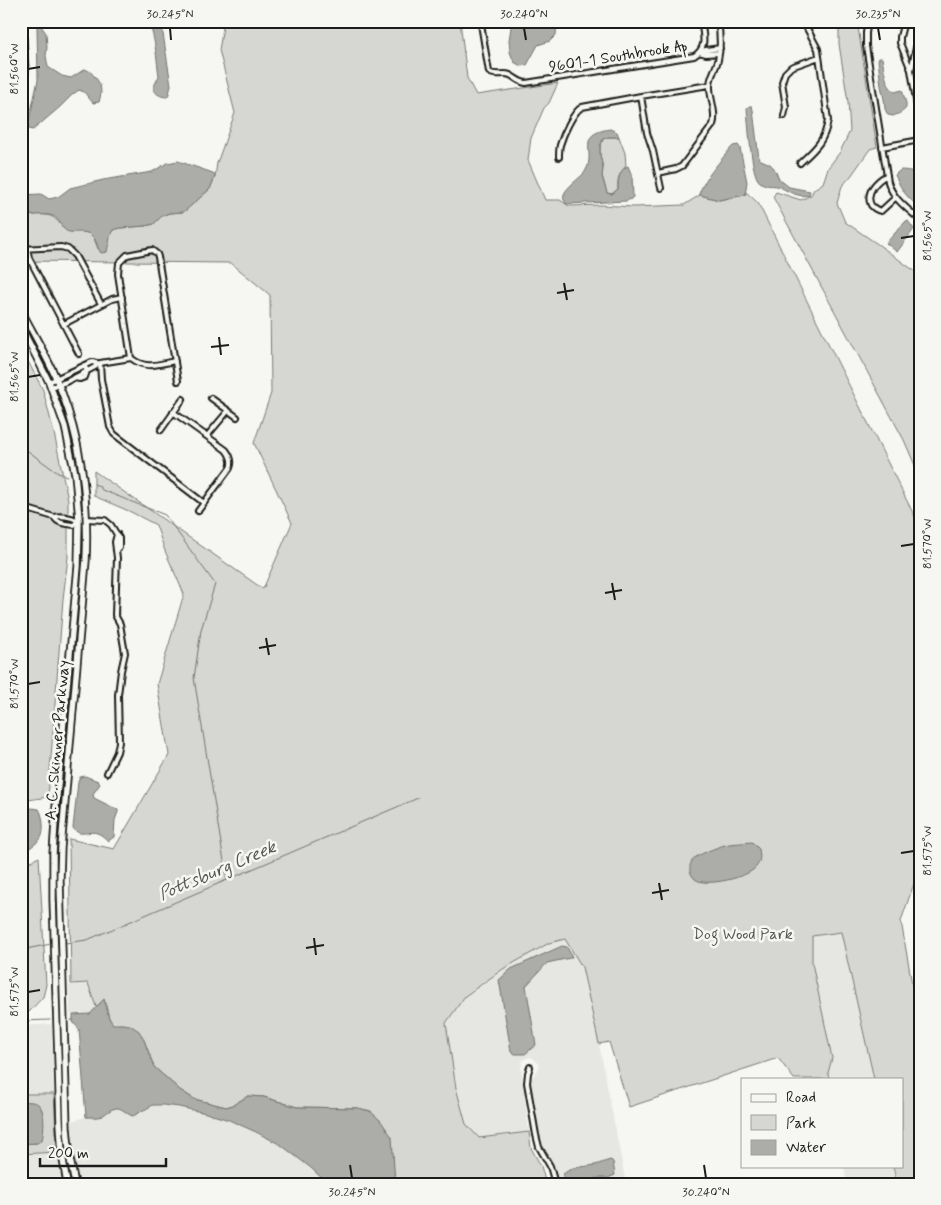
<svg xmlns="http://www.w3.org/2000/svg" width="941" height="1205" font-family="Mynerve,sans-serif">
<style>
.built{fill:#e6e6e2}
.green{fill:#d6d6d2;stroke:#797977}
.water{fill:#acaca9;stroke:#727271}
.lines{fill:none;stroke-linecap:round;stroke-linejoin:round}
.stream{stroke:#727271;stroke-width:1}
.minor-casing{stroke:#1c1c1c;stroke-width:8}
.secondary-casing{stroke:#1c1c1c;stroke-width:9}
.minor{stroke:#f6f6f2;stroke-width:4}
.secondary{stroke:#f6f6f2;stroke-width:5.5}
.ticks{fill:none;stroke:#1c1c1c;stroke-width:2}
.labels{text-anchor:middle;stroke-width:5;stroke-linejoin:round;paint-order:stroke}
.street-label{font-size:16px;fill:#1c1c1c;stroke:#f6f6f2}
.park-label{font-size:16px;fill:#545453;stroke:#f6f6f2}
.water-label{font-size:18px;font-style:italic;fill:#565654;stroke:#f6f6f2}
.neatline{fill:none;stroke:#1c1c1c;stroke-width:2}
.ticks-label{font-size:12px;text-anchor:middle;fill:#1c1c1c}
</style>
<rect width="100%" height="100%" fill="#f6f6f2"/>
<filter id="ink" filterUnits="userSpaceOnUse"><feTurbulence type="fractalNoise" baseFrequency=".02" numOctaves="2"/><feDisplacementMap in="SourceGraphic" scale="10" xChannelSelector="R" yChannelSelector="G"/><feConvolveMatrix kernelMatrix="1 2 1 2 8 2 1 2 1" color-interpolation-filters="sRGB"/></filter>
<g filter="url(#ink)">
<!-- built -->
<path class="built" d="M841,932L874,1079H829L828,1073L832,1058L812,963V936Z
M565,939L582,967L599,1044L626,1184H558L555,1170L544,1147L539,1135L530,1081L539,1068L538,1063L533,1058L529,1057L523,1060L521,1067L529,1132L479,1138L466,1125L456,1088L446,1023L465,996L503,969L549,943Z
M88,983L96,1007L90,1014L70,1015L69,985Z
M52,1024L54,1094H21V1026Z
M153,1105H163L179,1107L206,1113L229,1120L256,1132L281,1145L311,1168L328,1184H78L74,1161L71,1121L86,1117L94,1118L115,1108H120L130,1116L139,1114L146,1109Z
M57,1152L62,1184H21V1154Z
M844,1166H893L897,1184H847Z"/>
<!-- green -->
<path class="green" d="M224,21H460L467,78L476,95L558,83L549,103L544,108L531,138L528,160L545,200H560L569,206L601,205L634,207L684,205L700,195L719,200L745,195L746,192L758,203L920,527V866L901,921L920,1030V1184H897L893,1166H902V1079H874L841,932L812,936V963L832,1058L828,1073L829,1079H794L778,1058L629,1107L609,1042L599,1044L582,967L565,939L549,943L503,969L465,996L446,1023L456,1088L466,1124L479,1138L529,1132L531,1148L541,1166L546,1184H395L393,1165L371,1111L357,1108L297,1107L264,1097L248,1096L233,1105L226,1107L194,1099L180,1090L154,1067L144,1040L122,1024L113,1025L109,1018L104,999L96,1007L88,983L71,984L69,839L114,849L169,755L157,684L184,594L165,551L156,525L131,512L94,496V471L263,589L292,523L254,443L271,393L270,295L231,263L21,261V216C41,215 52,210 63,228L88,233L93,236L98,249L109,245L110,236L113,230L120,228L145,226L154,224L162,216L169,213L183,212L210,189L215,177L217,163L235,113L219,50Z
M839,21H857L877,147L870,149L851,176L842,186L837,203L845,222L879,245L920,275V477L904,440L773,197L776,192L801,200L811,195L814,189L823,183L828,168L840,152L850,131L848,102L839,44Z
M609,137H619L625,153L626,166C619,174 617,179 618,189L612,194L607,193L602,176L603,168L600,155V147L603,139Z
M21,348L43,390L54,433L68,500V557L63,599L48,797L21,801Z
M39,857L46,985L43,997L29,1012H21V866Z
M21,1094H54L57,1152L21,1154V1144L37,1143L42,1110C36,1101 31,1103 21,1101Z"/>
<!-- water -->
<path class="water" d="M147,21H161L171,85L169,94L167,97C160,97 151,92 155,84C156,81 158,79 159,76C157,63 155,31 147,21Z
M512,21H557L556,35L550,41L538,45L527,65L521,66L514,62L510,52L509,40Z
M39,23L46,33L47,47L46,56L48,67L62,76L71,78L85,69C90,71 92,73 95,77C102,85 102,92 99,102L93,103L84,92L79,90L73,94L60,107L33,130L29,129L28,125L38,80L37,27Z
M879,58H882C884,68 885,86 895,92L902,90C907,107 911,109 893,116L888,115L885,109L884,99L881,86L878,60Z
M749,106H752L753,110L759,159L770,164L774,168L779,179L789,187L810,191L809,195C800,198 789,192 780,187C774,184 766,188 759,181C751,174 748,120 747,108Z
M610,129L617,132L619,137H609L603,139L600,147V155L603,168L602,176L607,193L612,194L618,189C618,179 619,170 628,166L632,176L633,197L631,199L626,201L567,204C554,192 581,180 586,170C596,152 575,134 610,129Z
M738,145L740,148L747,182L745,195L719,200L700,195L699,194C705,177 719,163 730,149L733,146Z
M178,161L213,173L215,177L210,189L185,211L183,212L169,213L162,216L154,224L145,226L120,228L113,230L110,236L107,252L101,253C97,248 97,240 92,236C87,230 77,233 69,232C61,230 60,219 53,216C45,213 30,216 21,216V195L41,194L49,199L58,197L70,188L103,180L152,172L167,163Z
M901,170C921,171 917,175 918,191C919,197 920,202 920,208C906,196 903,193 895,175L898,172Z
M906,221H908L914,229L897,252L886,243Z
M85,776L98,781L100,784L93,794L94,798L118,810V812L115,820L114,837L108,841C105,838 101,834 97,833C88,830 80,838 73,828L78,782L80,777Z
M31,808L39,809C43,815 45,831 41,838C38,843 27,850 21,853V810Z
M752,842L759,849C760,856 761,861 756,867C749,877 705,888 695,879C688,873 688,862 696,857C702,853 722,845 729,844C737,843 744,843 752,842Z
M562,946L567,947L572,957L570,958L547,963L526,986L536,1045L525,1054H515L511,1051L499,980L511,969Z
M104,999L109,1018L113,1024H122L130,1025L139,1031L144,1040L154,1067L180,1090L194,1099L226,1107L233,1105L248,1096L264,1097L297,1107L358,1108L370,1111L380,1120L392,1137L395,1184H328L311,1168L281,1145L256,1132L229,1120L206,1113L179,1107L163,1105H153L133,1116C127,1115 122,1107 116,1108C110,1109 107,1113 102,1116C96,1118 91,1117 86,1117L79,1029L73,1022V1015L90,1014Z
M21,1101C26,1102 34,1101 38,1104C46,1110 44,1132 42,1140L37,1143L21,1144Z
M611,1160L613,1162L615,1175L608,1178H597L578,1184H572L563,1177V1174C576,1165 580,1168 595,1165C600,1164 605,1161 611,1160Z"/>
<g class="lines">
<!-- stream -->
<path class="stream" d="M21,446L58,473L67,476
M94,484L99,486L102,490L165,515L215,584L201,630L194,678L227,880
M65,943L87,940L418,798
M21,951L31,948L51,944
M71,1020H73
M21,1021L50,1020"/>
<defs>
<path id="minor" d="M477,21L480,24H482L483,21
M868,21L866,33V46L888,182C893,199 907,208 920,220
M904,21L900,37V43L911,70L917,106
M481,24L489,72C496,77 503,72 510,75C516,78 519,82 526,83L694,56C708,48 703,34 701,21
M778,24L782,21
M701,51L706,50L720,48
M699,52L706,54L719,53
M911,70L920,30
M641,96L647,133L653,151L661,188
M784,116L786,107L782,82L785,73L791,67L819,57
M882,147L920,140
M559,157C559,153 559,149 560,145C563,135 573,112 582,107L641,96L709,85
M800,163C815,149 825,141 828,120L818,49L803,21
M658,173L676,169L682,166L713,125C717,113 710,99 710,87C709,78 716,69 718,60C721,48 720,34 718,21
M887,175C876,181 865,193 871,205C874,209 876,210 881,211L895,198
M27,248L29,258L79,354
M21,249L61,247L68,249L75,256L101,304
M64,324L112,299L122,297
M175,361C158,364 146,370 131,358L118,274L119,263L127,255L152,250L157,254L158,257L178,381
M100,363L101,379L110,427L114,434L204,503
M100,363L131,358
M73,378L80,379L85,377L87,371L84,365
M49,382L92,362L97,363L95,367L66,382L51,387
M211,398L237,417
M173,412L226,450C230,455 233,461 230,468L198,511
M161,430L183,399
M207,436L228,411
M21,507L54,517
M86,519L105,520L111,525L119,538V547L116,550
M77,520C71,517 60,515 54,517C58,524 67,524 74,525L79,519
M107,773L117,752L119,742L118,695L121,671L125,653L120,624L115,615L117,558L115,542L117,534
M530,1067L528,1073L527,1083L536,1135L539,1147L550,1166L555,1184"/>
<path id="secondary" d="M21,99L25,70L22,21
M21,310C33,333 46,355 56,378C81,436 89,499 86,561L61,848L60,880L67,1127L70,1159L75,1184
M21,327L49,382L65,427L75,474L79,519L78,566L56,806L53,853V900L60,1123L62,1154L67,1184"/>
</defs>
<!-- minor casing -->
<use href="#minor" class="minor-casing"/>
<!-- secondary casing -->
<use href="#secondary" class="secondary-casing"/>
<!-- minor -->
<use href="#minor" class="minor"/>
<!-- secondary -->
<use href="#secondary" class="secondary"/>
</g>
</g>
<!-- ticks -->
<path class="ticks" d="M170,28L171,40M524,28L526,40M878,28L880,40M28,69L40,67M901,238L914,236M564,283L567,300M557,293L574,290M219,337L221,355M211,347L229,345M28,377L40,375M901,546L914,544M612,583L615,600M605,593L622,590M266,638L269,655M259,648L276,645M28,684L40,682M901,853L914,851M659,883L662,900M652,893L669,890M314,938L316,955M306,948L324,945M28,992L40,990M350,1165L352,1178M704,1165L706,1178"/>
<g class="labels">
<!-- street labels -->
<g class="street-label">
<text transform="translate(618 55) rotate(-9)" y="6">9601-1 Southbrook Ap</text>
<text transform="translate(56 740) rotate(-85)" y="6">A. C. Skinner Parkway</text>
</g>
<!-- park labels -->
<g class="park-label">
<text x="743" y="939">Dog Wood Park</text>
</g>
<!-- water labels -->
<g class="water-label">
<text transform="translate(217 870) rotate(-23)" y="6">Pottsburg Creek</text>
</g>
</g>
<!-- margin -->
<rect width="941" height="1205" fill="none" stroke="#f6f6f2" stroke-width="55"/>
<!-- legend -->
<rect x="741" y="1078" width="162" height="90" fill="#f6f6f2" stroke="#9f9f9c"/>
<rect x="751" y="1094" width="25" height="8" fill="#f6f6f2" stroke="#9f9f9c"/>
<text x="786" y="1102" font-size="15" fill="#1c1c1c">Road</text>
<rect x="751" y="1115" width="25" height="15" fill="#d6d6d2" stroke="#9f9f9c"/>
<text x="786" y="1128" font-size="15" fill="#1c1c1c">Park</text>
<rect x="751" y="1140" width="25" height="15" fill="#acaca9" stroke="#9f9f9c"/>
<text x="786" y="1152" font-size="15" fill="#1c1c1c">Water</text>
<!-- scale -->
<path d="M40 1158v8h126v-8" fill="none" stroke="#1c1c1c" stroke-width="2.5"/>
<text x="48" y="1158" font-size="15" fill="#1c1c1c" stroke="#f6f6f2" stroke-width="4" paint-order="stroke">200 m</text>
<rect x="28" y="28" width="886" height="1150" class="neatline"/>
<g class="ticks-label">
<text x="170" y="18">30.245°N</text>
<text x="524" y="18">30.240°N</text>
<text x="878" y="18">30.235°N</text>
<text transform="translate(14 69) rotate(-90)" y="4">81.560°W</text>
<text transform="translate(927 236) rotate(-90)" y="4">81.565°W</text>
<text transform="translate(14 377) rotate(-90)" y="4">81.565°W</text>
<text transform="translate(927 544) rotate(-90)" y="4">81.570°W</text>
<text transform="translate(14 684) rotate(-90)" y="4">81.570°W</text>
<text transform="translate(927 851) rotate(-90)" y="4">81.575°W</text>
<text transform="translate(14 992) rotate(-90)" y="4">81.575°W</text>
<text x="352" y="1196">30.245°N</text>
<text x="706" y="1196">30.240°N</text>
</g>
</svg>
